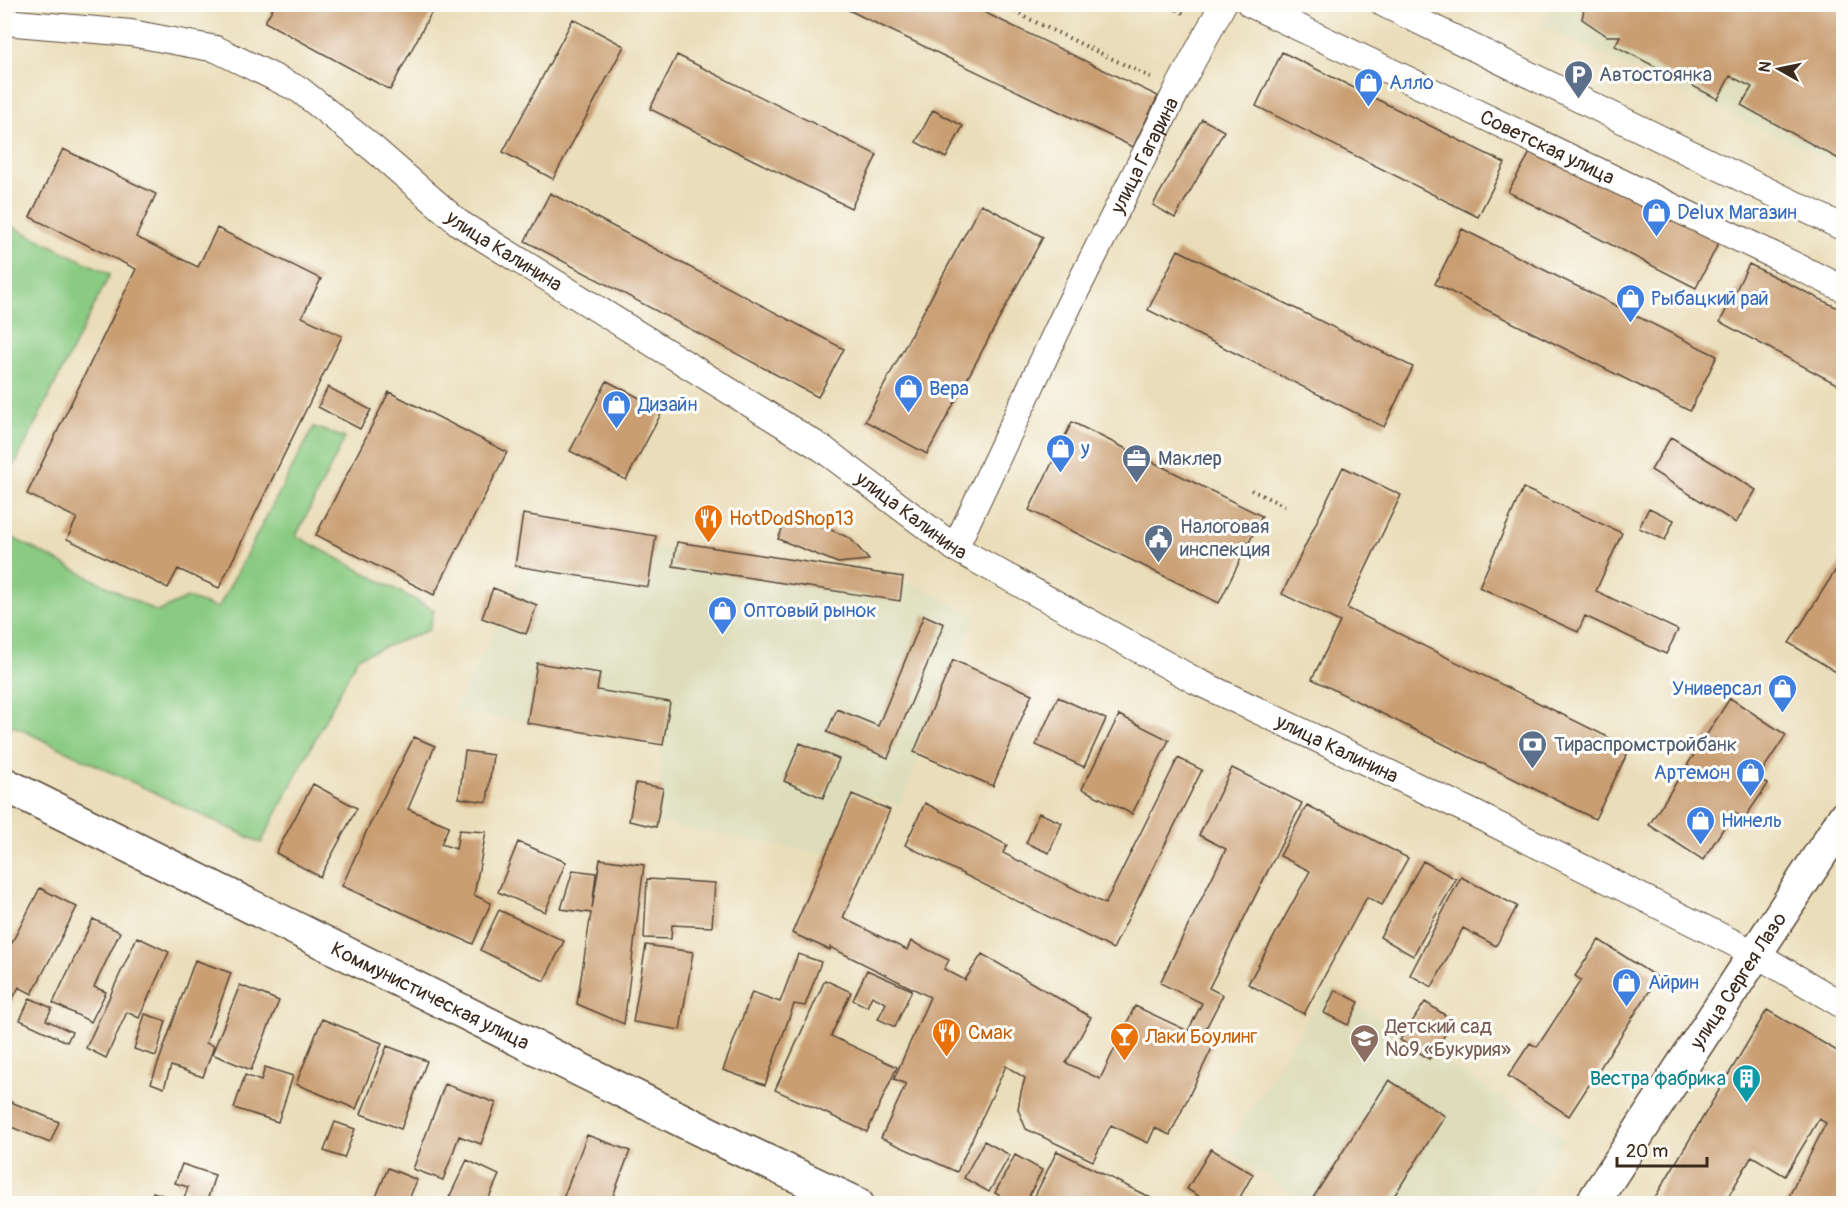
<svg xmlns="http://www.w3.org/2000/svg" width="1848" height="1208" font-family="Pangolin,sans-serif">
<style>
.built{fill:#ddb}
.green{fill:#8acb83;stroke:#627a50;stroke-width:1.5}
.building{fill:#c99e72}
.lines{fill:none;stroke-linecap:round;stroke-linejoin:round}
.street-casing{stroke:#554535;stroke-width:28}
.secondary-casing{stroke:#554535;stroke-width:36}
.path{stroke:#554535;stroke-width:4;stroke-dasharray:1.5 4.5;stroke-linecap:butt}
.street{stroke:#fff;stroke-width:26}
.secondary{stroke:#fff;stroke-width:33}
.labels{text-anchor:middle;stroke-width:6;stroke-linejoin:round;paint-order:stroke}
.service-label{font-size:20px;fill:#4e5e75;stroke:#fdfcf7;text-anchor:start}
.shop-label{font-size:20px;fill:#366cbe;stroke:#fdfcf7;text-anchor:start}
.street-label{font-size:20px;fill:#3b2a1e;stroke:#fdfcf7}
.food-label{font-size:20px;fill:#c56008;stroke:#fdfcf7;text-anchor:start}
.education-label{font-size:20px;fill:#785e54;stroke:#fdfcf7;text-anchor:start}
.culture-label{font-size:20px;fill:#0d838f;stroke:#fdfcf7;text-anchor:end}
</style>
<rect width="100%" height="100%" fill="#fdfcf7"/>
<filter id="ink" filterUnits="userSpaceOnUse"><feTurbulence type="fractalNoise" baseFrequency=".0167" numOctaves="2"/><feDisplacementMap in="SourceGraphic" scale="12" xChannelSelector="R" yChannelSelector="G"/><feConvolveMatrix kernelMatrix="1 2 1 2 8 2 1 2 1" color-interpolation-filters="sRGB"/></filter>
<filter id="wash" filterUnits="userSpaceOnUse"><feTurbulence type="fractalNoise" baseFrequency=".008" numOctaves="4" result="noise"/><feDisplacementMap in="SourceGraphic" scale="24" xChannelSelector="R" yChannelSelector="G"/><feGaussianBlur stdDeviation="1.35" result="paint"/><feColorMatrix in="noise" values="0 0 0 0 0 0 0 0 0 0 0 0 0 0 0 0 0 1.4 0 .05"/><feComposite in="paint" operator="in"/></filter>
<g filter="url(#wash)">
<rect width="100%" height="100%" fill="#eaddb9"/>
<!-- built -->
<path class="built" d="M1553,5H1843V166L1541,26Z
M546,530L919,585L976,617L900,806L868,796L842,857L657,823L662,745L454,710Z
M1329,987L1565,1139L1523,1204L1307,1203L1225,1150Z"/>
<!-- green -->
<path class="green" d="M11,226L110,274L5,484L4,243Z
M314,427L345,438L296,536L434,610L429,630L358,657L261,843L5,722V534L157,612L187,598L218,608Z"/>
<g id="blocks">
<!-- building -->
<path class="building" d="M275,4H436L390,90L265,22Z
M836,4H967L1158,96L1133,147Z
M1585,4H1844V162L1741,105L1752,87L1730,76L1718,99L1615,46L1620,36H1607L1582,19Z
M573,19L624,46L553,179L503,152Z
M1282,52L1505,163L1478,217L1256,106Z
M677,55L877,155L851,208L650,109Z
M933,110L963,126L946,158L916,142Z
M1202,119L1224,131L1175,218L1153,205Z
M63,149L156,194L136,237L198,267L217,228L321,279L302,317L342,336L219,588L178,569L168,588L67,539L77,518L27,494L136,269L30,217Z
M1531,151L1579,170L1583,179L1605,180L1712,231L1718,244L1696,288L1508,192Z
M550,193L844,349L818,397L525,241Z
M981,204L1043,237L927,454L865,421Z
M1462,229L1717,356L1690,411L1435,284Z
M1178,250L1413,367L1384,427L1148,310Z
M1749,264L1844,311V388L1720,322Z
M607,381L663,410L626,480L570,451Z
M328,387L371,410L360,429L318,407Z
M389,392L507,452L434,595L316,535Z
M1072,422L1262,516L1219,603L1029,510Z
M1671,437L1756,490L1736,523L1651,470Z
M1343,467L1401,495L1347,608L1630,748L1595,819L1312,679L1340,622L1282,594Z
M1523,488L1622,533L1596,591L1678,630L1666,654L1585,616L1578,632L1479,587Z
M1649,508L1674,520L1665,540L1639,528Z
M789,512L850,538L869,560L838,563L778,539Z
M523,514L656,536L648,587L515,566Z
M677,542L903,577L900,601L673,566Z
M1844,557V677L1789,643Z
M493,588L537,605L526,634L482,618Z
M924,615L944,624L888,758L827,732L837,709L878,726Z
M953,660L1032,694L993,786L914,752Z
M537,663L600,673L597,690L670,702L663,745L527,723Z
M1058,697L1106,719L1084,767L1036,745Z
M1730,698L1786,735L1758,777L1768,784L1744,819L1734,812L1703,860L1649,825Z
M1119,715L1169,740L1132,814L1082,789Z
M414,737L435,746L408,809L449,826L441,844L456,849L459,830L486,832L474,895L491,903L473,944L342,886L367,830Z
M800,743L839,759L823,798L784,781Z
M465,751L493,755L487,802L459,798Z
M1178,758L1202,770L1113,949L905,845L925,803L1007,845L1003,853L1105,904Z
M1232,768L1302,803L1209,988L1223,995L1201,1038L1214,1044L1170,1135L1155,1128L1148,1143L1111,1125L1093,1161L1026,1129L1018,1109L1021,1092L1025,1078L1006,1066L957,1172L881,1138L906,1084L894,1079L930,997L830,947V950L792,933L852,794L890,810L843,918L907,950L911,941L949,960L944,969L965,980L982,954L1091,1017L1066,1063L1100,1079L1135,1006L1188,1031L1202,1003L1160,983L1226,849L1199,835Z
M636,783L663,788L656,827L629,821Z
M313,784L357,808L320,877L276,853Z
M1307,805L1408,858L1382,905L1367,897L1304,1014L1248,984L1310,871L1280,856Z
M1039,813L1062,823L1049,853L1026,843Z
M518,842L566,862L545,912L498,892Z
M600,859L644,865L624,1024L577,1004L591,913L561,909L573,870L596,873L592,909Z
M1423,861L1456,879L1413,956L1380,937Z
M1461,877L1517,906L1496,946L1463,928L1432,987L1410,975Z
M647,879L715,883L712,927L672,925L671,939L644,938Z
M40,888L77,907L32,994L19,987L8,1008L4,1006V958Z
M499,910L564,941L544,981L480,950Z
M93,919L120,932L94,987L106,992L91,1022L53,1003Z
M137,937L169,952L139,1018L127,1012L106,1058L86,1048Z
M1599,940L1658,978L1569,1116L1508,1076L1530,1043L1537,1047L1581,980L1575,976Z
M646,945L693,952L680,1030L633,1022Z
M798,954L821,962L805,1006L794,1004L765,1085L723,1070L752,992L780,1002Z
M195,960L231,973L206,1043L214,1046L203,1077L171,1066L164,1088L151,1083Z
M867,970L912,990L895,1027L878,1019L886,1003L872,996L867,1007L853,1000Z
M825,980L851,992L831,1036L897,1067L867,1132L775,1090Z
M240,985L279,1001L251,1070L212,1054Z
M1335,990L1359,1002L1348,1025L1324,1013Z
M30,998L52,1008L46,1020L72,1032L67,1042L20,1020Z
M1425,1002L1454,1021L1429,1059L1400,1040Z
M1767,1010L1844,1055L1843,1204H1785L1826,1123L1819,1119L1785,1176L1752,1156L1724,1204H1651Z
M145,1014L166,1021L156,1056L134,1049Z
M322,1019L382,1043L356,1109L296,1084Z
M387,1046L427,1061L401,1129L361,1114Z
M265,1067L293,1076L278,1122L234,1108L245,1075L261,1081Z
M1389,1080L1445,1116L1389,1204H1309Z
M445,1084L496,1103L481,1144L459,1136L443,1180L413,1169Z
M4,1099L59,1122L50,1143L4,1124Z
M335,1122L355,1129L344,1158L324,1151Z
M587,1135L630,1151L610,1204H561Z
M984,1141L1010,1155L989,1192L964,1178Z
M1211,1149L1253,1174L1236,1204H1211L1187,1189Z
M1057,1151L1157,1201L1156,1204H1031Z
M1015,1155L1042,1170L1025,1204H1014L995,1193Z
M467,1160L499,1175L486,1204H446Z
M182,1164L215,1175L206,1204H149L153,1192L183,1202L188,1187L175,1183Z
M388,1168L417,1180L407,1204H373Z"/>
</g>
</g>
<g filter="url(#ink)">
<use href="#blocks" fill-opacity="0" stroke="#554535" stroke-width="1.5"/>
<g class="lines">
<defs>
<g id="street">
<path id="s1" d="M1250,4L1844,289"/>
<path d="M1384,4L1844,228"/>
<path id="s2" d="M4,22L131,33L216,49L300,90L374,149L459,223L823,449L955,548L1196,681L1475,814L1756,954L1844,1006"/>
<path id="s3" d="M955,548L1069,305L1177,90L1223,4"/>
</g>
<g id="secondary">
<path id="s4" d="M4,784L736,1147L857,1204"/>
<path id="s5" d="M1592,1204L1844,818"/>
</g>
</defs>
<!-- street casing -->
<use href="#street" class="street-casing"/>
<!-- secondary casing -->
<use href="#secondary" class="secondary-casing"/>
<!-- path -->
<path class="path" d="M998,4L1152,78
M1166,4L1187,15
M1251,490L1287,507"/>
<!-- street -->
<use href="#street" class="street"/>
<!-- secondary -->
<use href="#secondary" class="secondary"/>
</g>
</g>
<!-- icons -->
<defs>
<symbol id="parking-pin" viewBox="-11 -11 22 30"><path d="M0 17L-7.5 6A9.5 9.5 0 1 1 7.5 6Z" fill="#5c6f8a" stroke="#fdfcf7"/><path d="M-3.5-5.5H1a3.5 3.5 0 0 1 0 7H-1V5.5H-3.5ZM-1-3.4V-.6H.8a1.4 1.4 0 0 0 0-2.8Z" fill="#fff"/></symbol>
<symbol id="shop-pin" viewBox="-11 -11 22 30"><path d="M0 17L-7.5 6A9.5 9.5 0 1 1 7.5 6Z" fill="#3f7fe0" stroke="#fdfcf7"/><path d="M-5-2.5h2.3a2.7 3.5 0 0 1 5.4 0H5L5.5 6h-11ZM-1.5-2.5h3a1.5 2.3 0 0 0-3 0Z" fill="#fff"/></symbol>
<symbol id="office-pin" viewBox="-11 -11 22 30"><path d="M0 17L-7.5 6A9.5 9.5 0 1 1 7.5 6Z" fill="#5c6f8a" stroke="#fdfcf7"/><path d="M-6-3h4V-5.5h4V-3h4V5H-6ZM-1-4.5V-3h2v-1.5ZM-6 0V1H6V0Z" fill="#fff"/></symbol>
<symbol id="restaurant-pin" viewBox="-11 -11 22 30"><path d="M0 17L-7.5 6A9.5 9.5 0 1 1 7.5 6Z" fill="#e8710a" stroke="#fdfcf7"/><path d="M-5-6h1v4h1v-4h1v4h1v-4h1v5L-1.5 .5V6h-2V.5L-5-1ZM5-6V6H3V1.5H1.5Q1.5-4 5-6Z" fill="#fff"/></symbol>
<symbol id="civic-pin" viewBox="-11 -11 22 30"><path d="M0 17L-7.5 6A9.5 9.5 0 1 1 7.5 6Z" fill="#5c6f8a" stroke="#fdfcf7"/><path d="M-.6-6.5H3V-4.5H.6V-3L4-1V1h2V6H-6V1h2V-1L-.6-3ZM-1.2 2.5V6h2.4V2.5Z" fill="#fff"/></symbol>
<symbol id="bank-pin" viewBox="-11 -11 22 30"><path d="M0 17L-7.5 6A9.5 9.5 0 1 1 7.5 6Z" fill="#5c6f8a" stroke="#fdfcf7"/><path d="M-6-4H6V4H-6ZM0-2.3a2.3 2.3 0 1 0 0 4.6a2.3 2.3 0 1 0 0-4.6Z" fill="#fff"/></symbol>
<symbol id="bar-pin" viewBox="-11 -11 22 30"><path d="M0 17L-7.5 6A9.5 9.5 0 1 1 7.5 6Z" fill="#e8710a" stroke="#fdfcf7"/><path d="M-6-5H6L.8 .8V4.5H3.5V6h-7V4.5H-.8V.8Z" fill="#fff"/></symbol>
<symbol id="school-pin" viewBox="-11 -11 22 30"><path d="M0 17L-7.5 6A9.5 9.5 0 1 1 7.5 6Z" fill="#8d6e63" stroke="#fdfcf7"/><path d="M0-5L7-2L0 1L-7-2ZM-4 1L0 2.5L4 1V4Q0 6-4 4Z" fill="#fff"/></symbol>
<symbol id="building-pin" viewBox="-11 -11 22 30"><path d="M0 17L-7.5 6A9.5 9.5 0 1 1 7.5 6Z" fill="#0f9aa8" stroke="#fdfcf7"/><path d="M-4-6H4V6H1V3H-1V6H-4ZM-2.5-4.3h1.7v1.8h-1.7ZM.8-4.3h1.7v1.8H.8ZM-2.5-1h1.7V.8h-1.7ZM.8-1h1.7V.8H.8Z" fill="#fff"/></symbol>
</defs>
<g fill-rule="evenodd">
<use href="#parking-pin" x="1562" y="58" width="33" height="45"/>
<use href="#shop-pin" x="1352" y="66" width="33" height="45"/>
<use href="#shop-pin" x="1640" y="196" width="33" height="45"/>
<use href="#shop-pin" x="1614" y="282" width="33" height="45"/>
<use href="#shop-pin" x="892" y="372" width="33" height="45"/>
<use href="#shop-pin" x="600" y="388" width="33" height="45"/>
<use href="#shop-pin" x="1044" y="432" width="33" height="45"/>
<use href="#office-pin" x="1120" y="442" width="33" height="45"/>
<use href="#restaurant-pin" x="692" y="502" width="33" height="45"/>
<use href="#civic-pin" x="1142" y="522" width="33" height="45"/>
<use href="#shop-pin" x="706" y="594" width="33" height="45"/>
<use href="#shop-pin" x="1766" y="672" width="33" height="45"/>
<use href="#bank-pin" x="1516" y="728" width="33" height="45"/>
<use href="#shop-pin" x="1734" y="756" width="33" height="45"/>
<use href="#shop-pin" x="1684" y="804" width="33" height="45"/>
<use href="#shop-pin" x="1610" y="966" width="33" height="45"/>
<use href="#restaurant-pin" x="930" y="1016" width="33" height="45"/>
<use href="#bar-pin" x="1108" y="1020" width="33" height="45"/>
<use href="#school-pin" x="1348" y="1022" width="33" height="45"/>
<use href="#building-pin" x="1730" y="1062" width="33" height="45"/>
</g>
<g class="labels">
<!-- service labels -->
<g class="service-label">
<text x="1599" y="81">Автостоянка</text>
<text x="1158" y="465">Маклер</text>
<text x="1180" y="533">Налоговая<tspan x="1180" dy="23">инспекция</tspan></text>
<text x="1554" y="751">Тираспромстройбанк</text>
</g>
<!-- shop labels -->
<g class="shop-label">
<text x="1389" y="89">Алло</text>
<text x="1677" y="219">Delux Магазин</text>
<text x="1651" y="305">Рыбацкий рай</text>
<text x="929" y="395">Вера</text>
<text x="638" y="411">Дизайн</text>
<text x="1081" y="455">y</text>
<text x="743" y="617">Оптовый рынок</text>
<text x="1762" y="695" text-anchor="end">Универсал</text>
<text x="1730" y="779" text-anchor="end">Артемон</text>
<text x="1721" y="827">Нинель</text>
<text x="1648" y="989">Айрин</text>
</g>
<!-- street labels -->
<g class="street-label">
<text dy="7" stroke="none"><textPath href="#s1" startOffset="330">Советская улица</textPath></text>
<text dy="7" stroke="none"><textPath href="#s3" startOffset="436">улица Гагарина</textPath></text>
<text dy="7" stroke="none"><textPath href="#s2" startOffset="568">улица Калинина</textPath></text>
<text dy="7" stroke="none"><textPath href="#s2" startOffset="1054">улица Калинина</textPath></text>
<text dy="7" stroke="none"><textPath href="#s2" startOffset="1540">улица Калинина</textPath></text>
<text dy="7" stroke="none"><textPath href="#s5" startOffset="267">улица Сергея Лазо</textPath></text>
<text dy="7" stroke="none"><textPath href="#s4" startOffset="476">Коммунистическая улица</textPath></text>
</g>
<!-- food labels -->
<g class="food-label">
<text x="729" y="525">HotDodShop13</text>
<text x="968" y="1039">Смак</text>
<text x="1145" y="1043">Лаки Боулинг</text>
</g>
<!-- education labels -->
<g class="education-label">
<text x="1385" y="1033">Детский сад<tspan x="1385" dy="23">№9 «Букурия»</tspan></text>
</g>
<!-- culture labels -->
<g class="culture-label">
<text x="1726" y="1085">Вестра фабрика</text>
</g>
</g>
<!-- margin -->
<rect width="1848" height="1208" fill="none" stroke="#fdfcf7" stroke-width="24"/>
<!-- north arrow -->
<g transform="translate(1779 69) rotate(279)" stroke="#fdfcf7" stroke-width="4.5" paint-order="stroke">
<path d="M0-4.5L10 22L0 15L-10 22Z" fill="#3b2a1e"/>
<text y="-9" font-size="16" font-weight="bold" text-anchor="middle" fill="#3b2a1e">N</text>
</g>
<!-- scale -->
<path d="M1617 1157v9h90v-9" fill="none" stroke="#3b2a1e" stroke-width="3"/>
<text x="1626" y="1157" font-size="18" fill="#3b2a1e" stroke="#fdfcf7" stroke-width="4.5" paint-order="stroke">20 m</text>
</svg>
